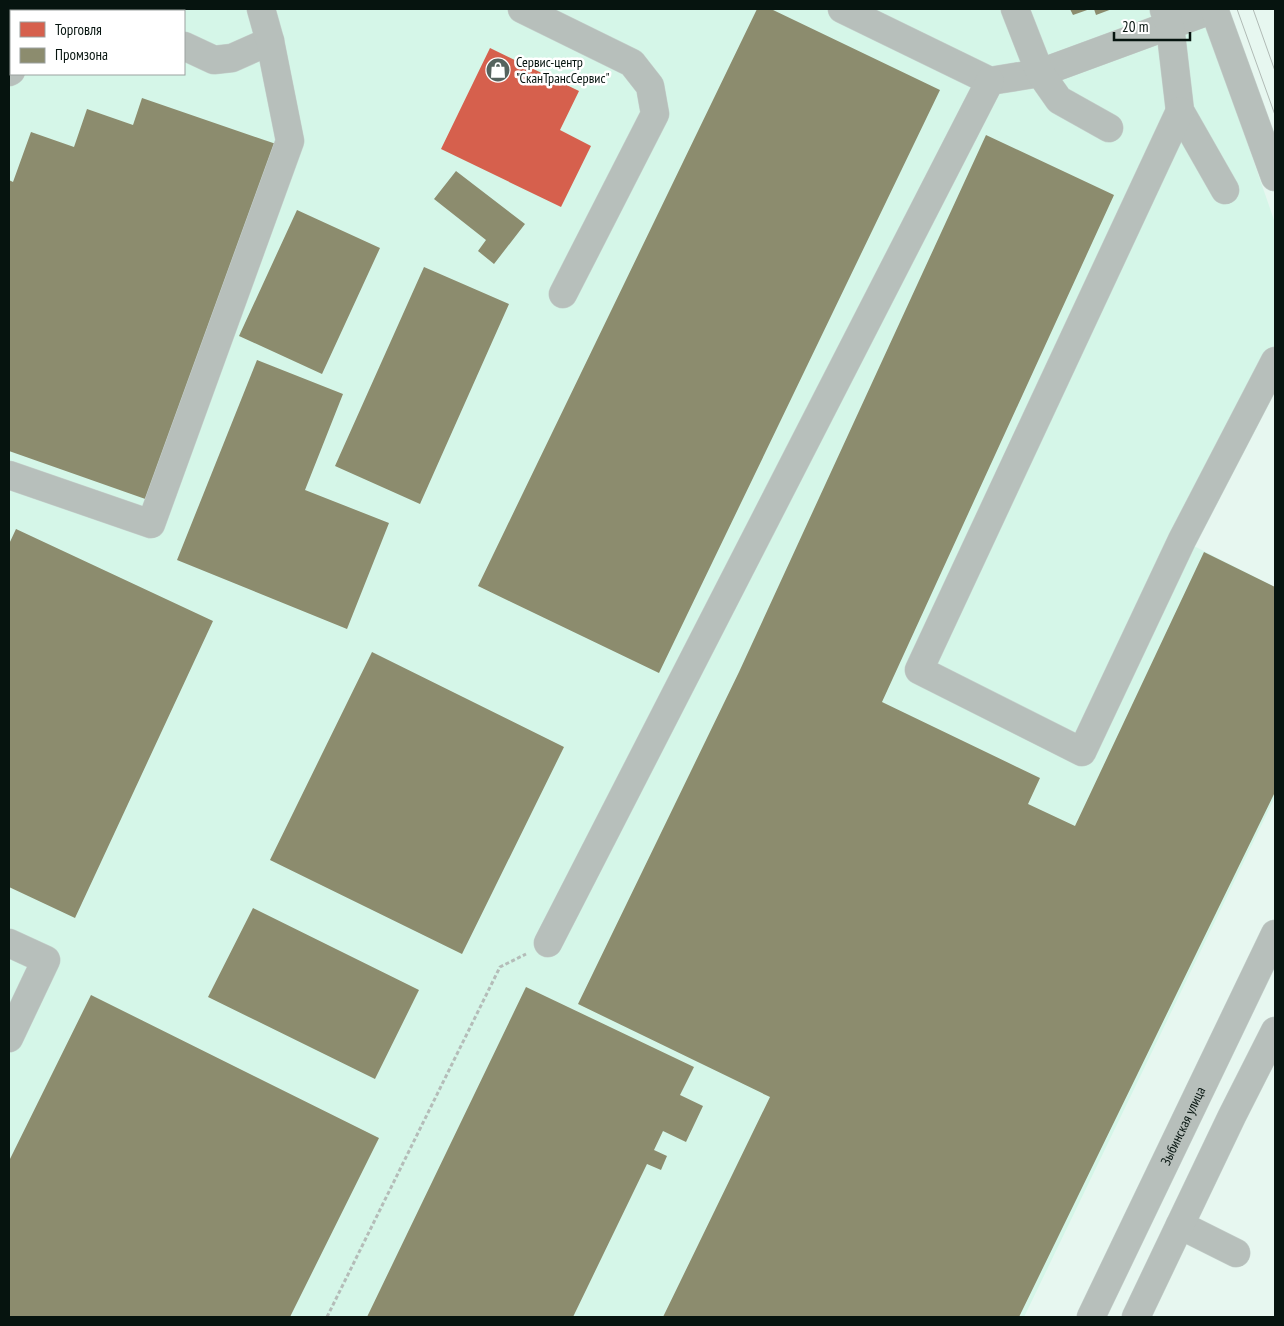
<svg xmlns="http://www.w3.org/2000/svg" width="1284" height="1326" font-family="'PT Sans Narrow',sans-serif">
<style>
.built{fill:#d5f6e8;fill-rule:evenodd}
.shops{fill:#d6604d}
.industry{fill:#8c8c6e}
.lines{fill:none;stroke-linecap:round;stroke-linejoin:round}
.minor-casing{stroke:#c5d1cc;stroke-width:29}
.path{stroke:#b4bcb8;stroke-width:3;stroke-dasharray:4 2.5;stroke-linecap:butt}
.minor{stroke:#b7bfbb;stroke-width:28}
.tram{stroke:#b0bab5;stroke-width:1}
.labels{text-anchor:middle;stroke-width:5;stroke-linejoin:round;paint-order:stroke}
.poi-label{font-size:14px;fill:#06140f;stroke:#fff;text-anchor:start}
.street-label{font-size:14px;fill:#06140f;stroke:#fff}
</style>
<rect width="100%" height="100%" fill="#e7f7f0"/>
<!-- built -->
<path class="built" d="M9,9H1201L1275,223V352L1182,540L1275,587V797L1024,1317H9ZM11,11H184V74H11Z"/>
<!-- shops -->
<path class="shops" d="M490,48L579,91L560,130L591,146L561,207L441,149Z"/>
<!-- industry -->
<path class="industry" d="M9,9H71L65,11H11V30L9,31Z
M757,9H771L940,90L659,673L478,586Z
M1070,9H1090L1073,15Z
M1094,9H1112L1096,15Z
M142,98L276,144L151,501L9,451V180L13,182L31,132L74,147L87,109L133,125Z
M986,135L1114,195L882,702L1040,778L1028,804L1075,826L1204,552L1275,587V792L1019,1317H663L770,1097L578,1004L739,672Z
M456,171L525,224L494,264L478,251L486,240L434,199Z
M297,210L380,248L322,374L239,336Z
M424,267L509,304L420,504L335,466Z
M257,360L343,394L305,490L389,523L347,629L177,560Z
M16,529L213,621L75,918L9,887V544Z
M372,652L564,747L462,954L270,860Z
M253,908L419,990L375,1079L208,997Z
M526,987L694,1067L680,1095L703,1106L686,1142L663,1131L654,1150L667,1156L661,1170L647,1164L573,1317H367Z
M91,995L379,1138L290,1317H9V1161Z"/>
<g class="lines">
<defs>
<g id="minor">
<path d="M522,9L632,63L650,86L655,114L563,294"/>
<path d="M842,9L990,81L1040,73L1214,9"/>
<path d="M1015,9L1040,73L1059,100L1109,128"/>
<path d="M1214,9L1275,177"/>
<path d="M1164,10L1170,26L1180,111L1225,190"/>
<path d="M184,46L214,60L232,58L270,41"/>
<path d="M9,72L11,71"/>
<path d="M1180,111L919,670L1082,752L1182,540L1275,361"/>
<path d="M9,475L151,524L290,141L270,41L261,9"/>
<path d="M9,943L46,960L9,1038"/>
<path d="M548,943L990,81"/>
<path d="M1180,1225L1236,1253"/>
<path id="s1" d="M1091,1317L1275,934"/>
<path d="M1136,1317L1232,1116L1275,1031"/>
</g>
</defs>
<!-- minor casing -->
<use href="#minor" class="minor-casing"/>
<!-- path -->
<path class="path" d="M327,1317L500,967L526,954"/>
<!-- minor -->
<use href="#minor" class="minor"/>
<!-- tram -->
<path class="tram" d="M1237,9L1275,115
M1253,9L1275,71"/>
</g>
<!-- icons -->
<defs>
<symbol id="shop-disc" viewBox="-11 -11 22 22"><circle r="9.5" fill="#55635e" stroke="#fff"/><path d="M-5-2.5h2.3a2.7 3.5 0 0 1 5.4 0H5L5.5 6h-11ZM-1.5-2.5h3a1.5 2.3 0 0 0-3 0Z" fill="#fff"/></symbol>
</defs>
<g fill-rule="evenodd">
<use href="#shop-disc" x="484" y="56" width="28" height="28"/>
</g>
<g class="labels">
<!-- poi labels -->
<g class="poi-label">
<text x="516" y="67">Сервис-центр<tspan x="516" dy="16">"СканТрансСервис"</tspan></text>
</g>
<!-- street labels -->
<g class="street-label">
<text dy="5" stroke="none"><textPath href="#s1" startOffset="212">Зыбинская улица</textPath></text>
</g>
</g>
<!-- border -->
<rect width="1284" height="1326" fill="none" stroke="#06140f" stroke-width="20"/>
<!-- legend -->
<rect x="10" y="10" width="175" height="65" fill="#ffffff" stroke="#9ba19f"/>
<rect x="20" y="22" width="25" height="15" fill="#d6604d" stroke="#9ba19f"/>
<text x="55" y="35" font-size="15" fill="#06140f">Торговля</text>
<rect x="20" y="48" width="25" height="15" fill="#8c8c6e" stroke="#9ba19f"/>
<text x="55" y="60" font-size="15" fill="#06140f">Промзона</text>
<!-- scale -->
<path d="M1114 32v8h76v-8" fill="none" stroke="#06140f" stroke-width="2.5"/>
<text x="1122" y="32" font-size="15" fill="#06140f" stroke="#ffffff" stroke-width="4" paint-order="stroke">20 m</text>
</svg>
